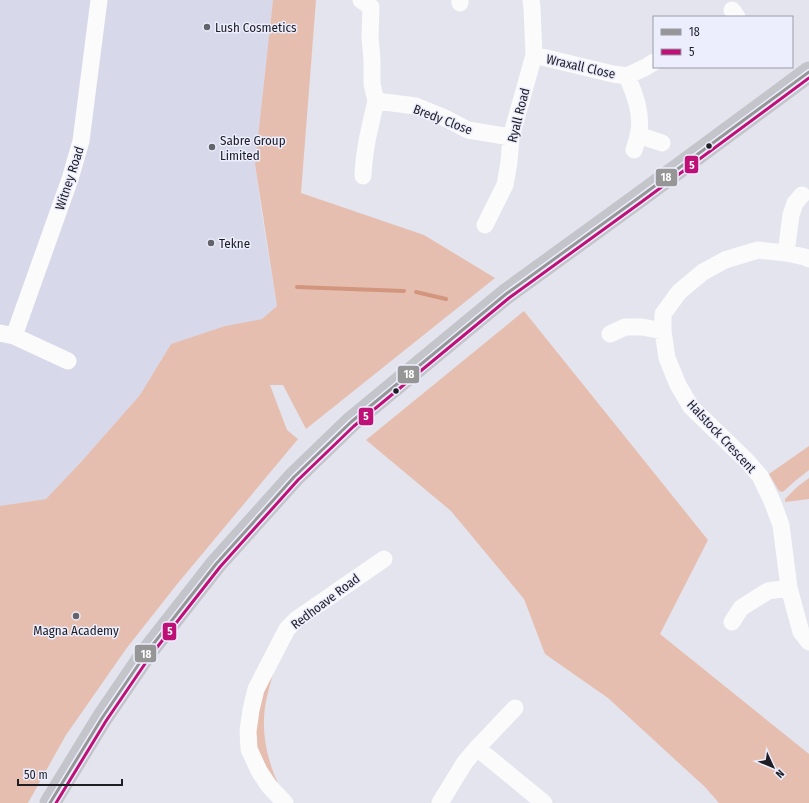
<svg xmlns="http://www.w3.org/2000/svg" width="809" height="803" font-family="'Fira Sans Condensed',sans-serif">
<style>
.built{fill:#d7d8e9}
.green{fill:#e6beb0}
.lines{fill:none;stroke-linecap:round;stroke-linejoin:round}
.stream{stroke:#d2967e;stroke-width:4}
.minor{stroke:#fbfbfc;stroke-width:17}
.major{stroke:#c4c4cb;stroke-width:21}
.bus-1-casing{stroke:#eceefe;stroke-width:6}
.bus-2-casing{stroke:#eceefe;stroke-width:6}
.bus-1{stroke:#979696;stroke-width:3}
.bus-2{stroke:#be1076;stroke-width:3}
.poi-dot{fill:#63636a;stroke:#eceefe;stroke-width:1.5}
.bus-dot{fill:#1e1e24;stroke:#eceefe;stroke-width:1.5}
.labels{text-anchor:middle;stroke-width:3;stroke-linejoin:round;paint-order:stroke}
.poi-label{font-size:13px;fill:#1e1e24;stroke:#eceefe;text-anchor:start}
.street-label{font-size:13px;fill:#1e1e24;stroke:#eceefe}
.line-badge{stroke:#eceefe;stroke-width:1.5}
.badge-label{font-size:11px;text-anchor:middle;font-weight:bold;fill:#fff}
</style>
<rect width="100%" height="100%" fill="#e3e4ed"/>
<!-- built -->
<path class="built" d="M0,0H273L255,164L262,216L277,306L262,319L225,326L171,344L140,395L81,462L46,499L2,506H0Z"/>
<!-- green -->
<path class="green" d="M273,0H316L301,193L424,235L495,278L306,429L283,385H270L287,430L298,439L178,583L126,649L66,735L28,803H0V506L46,499L81,462L140,395L171,344L225,326L262,319L277,306L255,164Z
M524,311L708,540L660,634L809,754V803H719L705,787L608,698L545,654L524,599L451,511L366,440Z
M809,446V470L795,481L784,491L782,492L779,491L769,474Z
M809,478V499L785,502V499L797,487Z
M277,660C272,679 264,701 264,720C263,743 270,766 279,786L271,776L254,743L258,705Z"/>
<g class="lines">
<!-- stream -->
<path class="stream" d="M297,287L404,291
M416,292L446,299"/>
<!-- minor -->
<path class="minor" d="M361,0L371,7L370,36L372,60V84L376,101L416,106L443,117L468,130L511,137
M460,3V0
M732,10L737,17
M534,55L613,74L627,76L646,67L654,62
M627,76C634,93 642,112 639,131C638,138 636,144 634,150
M638,135L662,143
M363,176C364,150 370,126 376,101
M485,225L505,185L509,162L511,137L534,55L532,7L531,0
M786,253L791,215L795,203L802,195
M809,259L805,257L786,253L758,250L725,260L703,272L679,292L663,314V331L667,358L678,385L691,407L746,460L760,476L772,501L781,525L789,588L801,632L809,642
M0,333L14,336L70,179L81,141L99,0
M610,334L625,327H642L663,331
M14,336L68,361
M732,622L741,608L768,591L789,588
M477,748L544,803
M285,803L269,786L259,771L249,749L248,731L251,710L256,689L287,629L297,619L384,559
M440,803L465,762L477,748L515,708"/>
<!-- major -->
<path class="major" d="M50,803L102,718L147,652L216,564L294,477L351,422L506,294L637,199L809,72"/>
<defs>
<path id="bus-1" d="M50,803L102,718L147,652L216,564L294,477L351,422L506,294L637,199L809,72"/>
<path id="bus-2" d="M56,803L106,721L151,655L220,567L298,480L354,426L509,298L640,203L809,78"/>
</defs>
<!-- bus-1 casing -->
<use href="#bus-1" class="bus-1-casing"/>
<!-- bus-2 casing -->
<use href="#bus-2" class="bus-2-casing"/>
<!-- bus-1 -->
<use href="#bus-1" class="bus-1"/>
<!-- bus-2 -->
<use href="#bus-2" class="bus-2"/>
</g>
<!-- markers -->
<g class="poi-dot">
<circle cx="207" cy="27" r="4"/>
<circle cx="212" cy="147" r="4"/>
<circle cx="211" cy="243" r="4"/>
<circle cx="76" cy="616" r="4"/>
</g>
<g class="bus-dot">
<circle cx="709" cy="146" r="3.5"/>
<circle cx="396" cy="391" r="3.5"/>
</g>
<g class="labels">
<!-- poi labels -->
<g class="poi-label">
<text x="215" y="32">Lush Cosmetics</text>
<text x="220" y="145">Sabre Group<tspan x="220" dy="15">Limited</tspan></text>
<text x="219" y="248">Tekne</text>
<text x="76" y="635" text-anchor="middle">Magna Academy</text>
</g>
<!-- street labels -->
<g class="street-label">
<text transform="translate(581 66) rotate(13)" y="5">Wraxall Close</text>
<text transform="translate(518 115) rotate(-76)" y="5">Ryall Road</text>
<text transform="translate(443 119) rotate(21)" y="5">Bredy Close</text>
<text transform="translate(69 178) rotate(-72)" y="5">Witney Road</text>
<text transform="translate(722 436) rotate(47)" y="5">Halstock Crescent</text>
<text transform="translate(325 601) rotate(-37)" y="5">Redhoave Road</text>
</g>
</g>
<g class="line-badge">
<rect x="684" y="155" width="15" height="19" rx="4" fill="#be1076"/>
<rect x="655" y="168" width="23" height="19" rx="4" fill="#979696"/>
<rect x="397" y="365" width="23" height="19" rx="4" fill="#979696"/>
<rect x="358" y="407" width="16" height="19" rx="4" fill="#be1076"/>
<rect x="162" y="622" width="15" height="19" rx="4" fill="#be1076"/>
<rect x="134" y="644" width="23" height="19" rx="4" fill="#979696"/>
</g>
<g class="badge-label">
<text x="692" y="169">5</text>
<text x="666" y="181">18</text>
<text x="409" y="378">18</text>
<text x="366" y="420">5</text>
<text x="170" y="635">5</text>
<text x="146" y="658">18</text>
</g>
<!-- legend -->
<rect x="653" y="16" width="140" height="52" fill="#eceefe" stroke="#9a9ba7"/>
<rect x="661" y="29" width="20" height="6" fill="#979696" stroke="#9a9ba7"/>
<text x="689" y="36" font-size="12" fill="#1e1e24">18</text>
<rect x="661" y="49" width="20" height="6" fill="#be1076" stroke="#9a9ba7"/>
<text x="689" y="56" font-size="12" fill="#1e1e24">5</text>
<!-- north arrow -->
<g transform="translate(773 767) rotate(134)" stroke="#eceefe" stroke-width="3" paint-order="stroke">
<path d="M0-3L7 15L0 10L-7 15Z" fill="#1e1e24"/>
<text y="-6" font-size="11" font-weight="bold" text-anchor="middle" fill="#1e1e24">N</text>
</g>
<!-- scale -->
<path d="M18 779v6h104v-6" fill="none" stroke="#1e1e24" stroke-width="2"/>
<text x="24" y="779" font-size="12" fill="#1e1e24" stroke="#eceefe" stroke-width="3" paint-order="stroke">50 m</text>
</svg>
